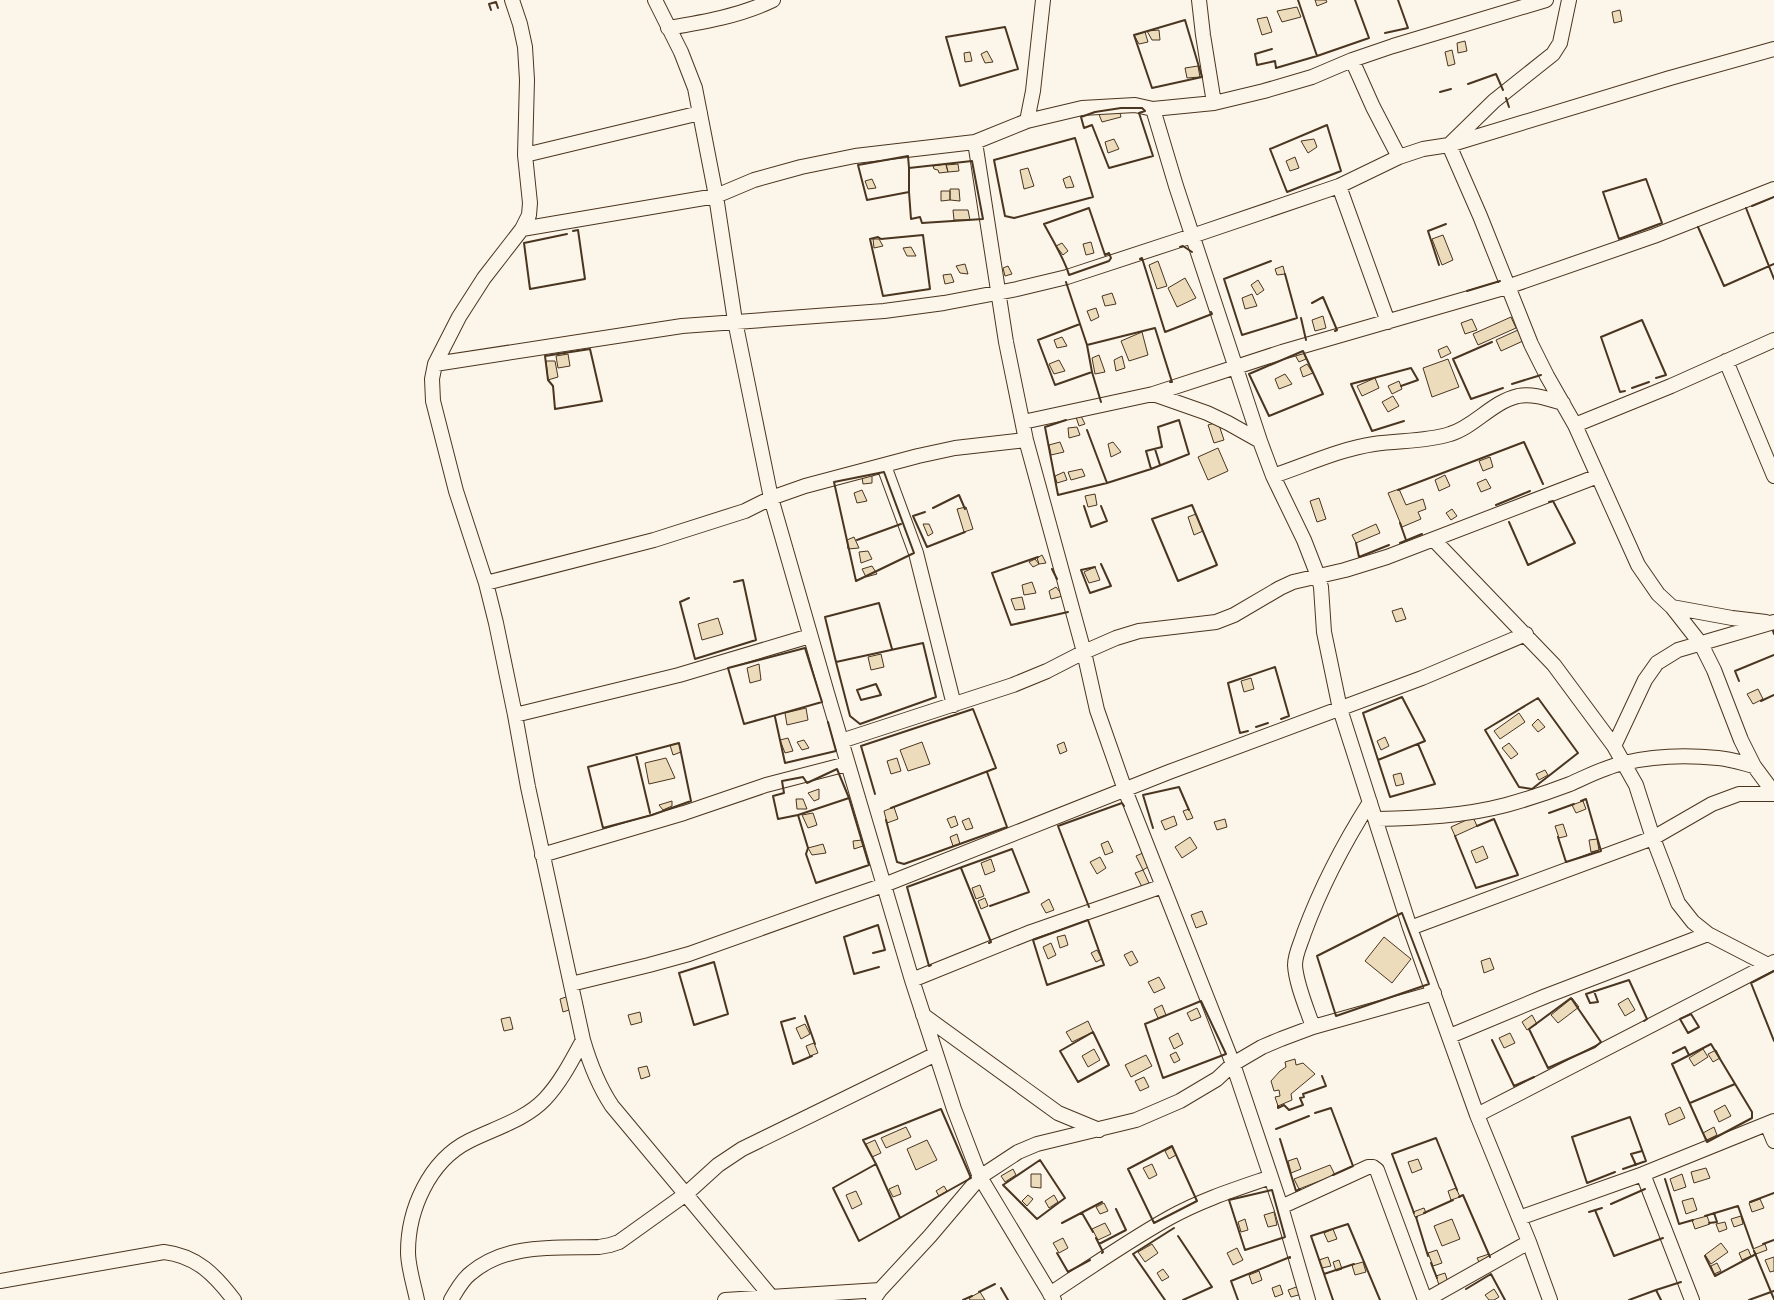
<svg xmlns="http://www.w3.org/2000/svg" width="1774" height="1300" font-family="Mulish,sans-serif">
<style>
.building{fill:#ecdcbc;stroke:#4a3520}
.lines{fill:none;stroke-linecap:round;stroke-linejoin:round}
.street-casing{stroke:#4a3520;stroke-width:16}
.street{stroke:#fbf6e9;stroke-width:14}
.wall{stroke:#4a3520;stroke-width:2}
</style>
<rect width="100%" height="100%" fill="#fbf6e9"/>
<!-- building -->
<path class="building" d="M1315,0H1326L1327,2L1317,6Z
M1297,7L1301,17L1282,22L1277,11Z
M1620,10L1622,21L1614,23L1612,12Z
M1267,17L1272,32L1262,35L1257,19Z
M1159,30L1160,40H1152L1147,31Z
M1145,32L1148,42L1139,44L1134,35Z
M1465,41L1467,51L1458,53L1457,43Z
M1452,50L1455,64L1448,66L1445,52Z
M987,51L993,62L985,63L981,54Z
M970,52L972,61L965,62L964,53Z
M1198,66L1200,77L1187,78L1185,68Z
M1119,109L1121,117L1102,122L1098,112Z
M1114,139L1119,149L1108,153L1105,142Z
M1314,139L1317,147L1308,153L1301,141Z
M1295,157L1299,168L1290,171L1286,161Z
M946,164L948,172L939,173L938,170L934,169L933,166Z
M958,164L959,171L948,172L946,165Z
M1028,168L1034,186L1024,189L1020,170Z
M1070,176L1074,187L1066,188L1063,179Z
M872,179L876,188L868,189L865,181Z
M950,189H959L960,201L950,200Z
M941,191H950V200L941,201Z
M953,210H968L970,220H954Z
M1443,235L1453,260L1442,265L1432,239Z
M873,239H879L883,246L874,248Z
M1091,242L1094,253L1086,255L1083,244Z
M1062,243L1068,251L1063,255L1056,246Z
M911,247L916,256H907L903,248Z
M1158,261L1167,286L1157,289L1149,265Z
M965,264L968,274L960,273L956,266Z
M1008,266L1012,274L1005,276L1003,268Z
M1283,266L1285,274L1277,275L1275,269Z
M951,274L954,282L945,284L943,275Z
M1185,278L1196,298L1177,307L1168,288Z
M1258,280L1264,290L1257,295L1251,285Z
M1112,293L1116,304L1105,306L1102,296Z
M1252,294L1257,306L1245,309L1242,298Z
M1096,308L1099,317L1091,321L1087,311Z
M1323,316L1326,328L1315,331L1312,320Z
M1511,317L1516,328L1478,345L1473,334Z
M1472,319L1477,330L1465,334L1461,323Z
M1518,330L1523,341L1501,351L1496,340Z
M1142,332L1148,355L1129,361L1121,341Z
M1062,337L1067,346L1057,348L1054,340Z
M1447,346L1451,353L1441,358L1438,350Z
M1303,351L1306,359L1299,362L1295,355Z
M568,354L570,366L558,368L556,356Z
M1099,355L1105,372L1095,374L1092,358Z
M1122,356L1125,368L1116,371L1114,360Z
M1448,359L1459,387L1432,397L1423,368Z
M1059,360L1065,371L1054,374L1049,364Z
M546,361H555L558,377L548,380Z
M1307,364L1313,373L1303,377L1300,368Z
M1285,374L1292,384L1279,389L1275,379Z
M1375,378L1379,388L1362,396L1357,386Z
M1399,381L1402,389L1392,394L1388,386Z
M1393,396L1399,406L1388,412L1382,402Z
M1081,416L1085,424L1079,426L1076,417Z
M1218,422L1224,440L1214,443L1208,425Z
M1077,427L1080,435L1069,438L1068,428Z
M1060,442L1064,452L1051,455L1049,445Z
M1113,442L1121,452L1111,457L1108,444Z
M1218,448L1228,471L1208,480L1198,457Z
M1490,457L1493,467L1483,471L1479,461Z
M1082,469L1085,476L1071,480L1068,472Z
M1064,472L1067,480L1057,483L1055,476Z
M872,475V483L863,484L862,477Z
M1445,475L1450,486L1439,491L1435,480Z
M1486,479L1491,488L1481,492L1477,483Z
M1399,489L1406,505L1423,499L1426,509L1418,512L1421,519L1402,527L1388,493Z
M862,490L867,501L857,503L854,493Z
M1095,494L1097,505L1088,507L1085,496Z
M1319,498L1326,519L1317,522L1310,501Z
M966,507L973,529L964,532L957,509Z
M1452,509L1457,516L1451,520L1446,513Z
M1196,514L1203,531L1194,535L1188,517Z
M923,524H929L933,533L928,536Z
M1376,524L1380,533L1356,543L1352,535Z
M854,537L859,548L848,549L847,540Z
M868,551L872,559L861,563L859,552Z
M1042,555L1046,563L1039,564L1037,558Z
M1035,559L1039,564L1033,567L1029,562Z
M872,566L877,574L866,577L862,569Z
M1095,567L1100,580L1089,583L1084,572Z
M1032,582L1036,593L1024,595L1022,585Z
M1056,587L1063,596L1051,599L1049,591Z
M1022,597L1025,609L1015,610L1011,599Z
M1402,608L1406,619L1396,622L1392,611Z
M718,618L723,634L702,640L698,624Z
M881,654L884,667L871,670L868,657Z
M759,664L761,680L750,683L747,668Z
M1251,678L1254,689L1244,692L1241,681Z
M1758,689L1763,699L1753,704L1747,694Z
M806,708L808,720L787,725L785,713Z
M1519,713L1525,722L1500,739L1494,731Z
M1538,719L1545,727L1538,732L1532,725Z
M1385,737L1389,746L1381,750L1377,741Z
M788,738L793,751L785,753L780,740Z
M804,740L809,748L802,750L797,742Z
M922,742L930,764L908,771L900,750Z
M1064,742L1067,751L1060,754L1057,745Z
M679,743L681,752L673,755L670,745Z
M1509,743L1518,754L1511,759L1502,748Z
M666,758L675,778L649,784L645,763Z
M897,758L901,771L891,774L887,761Z
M1545,770L1548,775L1539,780L1536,774Z
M1401,773L1404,784L1396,786L1393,775Z
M819,789V799L814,801L808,793Z
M796,799H803L807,809H797Z
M672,801V806L663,810L659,805Z
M1583,801L1586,809L1576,813L1572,805Z
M894,807L898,819L887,823L884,811Z
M1189,809L1193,818L1187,820L1183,811Z
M813,813L817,825L808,828L802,815Z
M955,816L958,825L951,828L947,819Z
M1174,816L1177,825L1165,830L1161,821Z
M1473,817L1477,826L1455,836L1451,827Z
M969,818L973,828L966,830L962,821Z
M1225,819L1227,827L1217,830L1214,822Z
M1563,824L1567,836L1559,838L1555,826Z
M957,834L960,844L953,846L950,837Z
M1190,837L1197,848L1182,858L1175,847Z
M1597,839L1599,850L1591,852L1589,840Z
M862,840L863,846L854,849L853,841Z
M1108,841L1113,852L1105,855L1101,844Z
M823,844L826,853L812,855L808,848Z
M1483,846L1488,858L1476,863L1471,851Z
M1145,852L1151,865L1143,870L1136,856Z
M1100,857L1106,868L1097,874L1090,862Z
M991,859L995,871L985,875L981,863Z
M1143,870L1149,883L1142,887L1135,873Z
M980,885L984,896L976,899L972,888Z
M985,898L988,906L981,909L978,901Z
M1049,899L1054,910L1046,913L1041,904Z
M1202,911L1207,924L1196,928L1191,915Z
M1065,935L1068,945L1060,948L1057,937Z
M1384,937L1411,959L1392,983L1365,961Z
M1051,943L1056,955L1048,959L1043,947Z
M1097,950L1102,959L1096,962L1091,953Z
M1132,951L1138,962L1130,966L1124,955Z
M1490,958L1494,969L1484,973L1481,961Z
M1159,977L1165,988L1154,993L1148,982Z
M569,996L572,1009L563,1012L560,999Z
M1572,998L1579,1007L1558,1023L1551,1015Z
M1628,998L1635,1010L1625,1016L1618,1004Z
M1162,1005L1166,1015L1158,1018L1154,1009Z
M1197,1008L1201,1017L1191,1021L1187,1013Z
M640,1012L642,1022L631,1025L628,1015Z
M1532,1015L1537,1024L1527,1030L1522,1022Z
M510,1017L513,1029L504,1031L501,1019Z
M1088,1021L1093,1032L1072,1042L1066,1032Z
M805,1024L810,1034L801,1039L796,1028Z
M1178,1033L1183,1044L1174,1049L1169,1038Z
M1510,1033L1515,1043L1504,1048L1499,1038Z
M814,1043L818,1053L810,1056L806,1046Z
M1094,1049L1100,1060L1088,1067L1082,1056Z
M1703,1049L1708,1057L1694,1066L1689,1058Z
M1716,1050L1720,1058L1713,1062L1708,1054Z
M1176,1052L1180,1060L1174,1063L1170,1055Z
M1146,1055L1152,1066L1131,1077L1125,1065Z
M1295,1059L1296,1065L1303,1063L1315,1074L1291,1094L1292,1100L1278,1106L1275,1097L1280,1096L1279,1090L1274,1091L1271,1081L1280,1071L1286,1067L1285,1062Z
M647,1066L650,1076L641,1079L638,1068Z
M1144,1077L1149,1087L1140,1091L1135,1081Z
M1725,1105L1731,1116L1719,1122L1714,1111Z
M1680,1107L1685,1118L1669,1125L1665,1114Z
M906,1127L911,1137L886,1148L881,1138Z
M1714,1127L1717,1135L1707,1140L1703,1133Z
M875,1140L881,1153L872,1157L866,1144Z
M927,1140L937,1160L916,1170L907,1149Z
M1172,1147L1176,1155L1169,1159L1165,1151Z
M1297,1158L1301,1169L1291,1173L1288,1161Z
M1418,1159L1422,1169L1412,1173L1408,1162Z
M1152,1164L1157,1175L1149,1179L1143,1168Z
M1330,1165L1335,1175L1299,1189L1294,1179Z
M1706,1168L1710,1178L1694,1183L1691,1172Z
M1013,1169L1016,1175L1005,1182L1001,1176Z
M1031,1174H1041V1188L1031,1187Z
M1682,1174L1686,1187L1674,1191L1670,1179Z
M898,1185L901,1194L893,1197L889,1189Z
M944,1186L947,1191L939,1196L936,1191Z
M1456,1188L1460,1197L1451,1200L1448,1191Z
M856,1191L862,1204L852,1209L846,1195Z
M1028,1195L1033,1199L1027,1206L1022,1201Z
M1054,1195L1058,1202L1049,1208L1045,1201Z
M1693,1198L1697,1210L1686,1214L1682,1201Z
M1760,1199L1764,1208L1752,1212L1749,1203Z
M1104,1203L1108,1211L1100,1214L1096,1207Z
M1424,1208L1426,1213L1415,1217L1413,1212Z
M1274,1212L1277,1225L1268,1227L1264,1215Z
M1707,1216L1710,1224L1695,1229L1692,1220Z
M1741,1216L1743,1224L1734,1227L1731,1219Z
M1245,1219L1248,1230L1241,1232L1238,1222Z
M1452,1219L1460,1239L1442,1246L1434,1226Z
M1725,1222L1727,1229L1719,1232L1716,1224Z
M1105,1223L1111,1234L1098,1240L1092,1229Z
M1333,1229L1337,1239L1328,1242L1324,1233Z
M1063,1238L1068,1248L1059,1253L1053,1243Z
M1721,1243L1728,1252L1711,1264L1705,1255Z
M1152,1244L1158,1253L1145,1262L1138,1252Z
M1765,1244L1767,1250L1756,1254L1753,1249Z
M1237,1248L1243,1260L1233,1265L1227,1253Z
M1748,1249L1751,1256L1742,1260L1739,1253Z
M1437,1250L1442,1263L1433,1266L1428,1253Z
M1489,1254L1491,1260L1480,1264L1477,1258Z
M1328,1257L1331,1266L1322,1268L1319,1260Z
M1774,1257V1271L1770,1272L1765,1260Z
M1339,1260L1342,1269L1336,1271L1333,1262Z
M1363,1262L1366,1272L1355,1275L1352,1265Z
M1717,1263L1721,1271L1714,1274L1711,1266Z
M1163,1269L1169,1277L1162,1281L1157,1273Z
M1259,1271L1262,1280L1252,1284L1249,1275Z
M1445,1273L1448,1282L1439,1285L1436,1276Z
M1280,1285L1283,1294L1275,1297L1272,1288Z
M1299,1286L1302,1294L1291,1297L1288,1290Z
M1494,1289L1499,1297L1494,1300H1489L1485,1295Z
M980,1292L985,1300H970L969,1298Z"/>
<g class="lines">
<defs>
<path id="street" d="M512,0L520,24L525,47L527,80L525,155L530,203L529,215L522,229L484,278L459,317L435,364L432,379L433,401L456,491L486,583L496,623L515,715L528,787L583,1040C590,1064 598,1085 612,1106L774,1300
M655,0L681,52L695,88L716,196L735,321L771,498L827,693L912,980L954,1109L980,1177L1054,1300
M1199,0L1203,35L1214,103
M668,28C704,22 740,16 773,0
M1352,60L1373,107L1399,157
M1153,109L1176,186L1260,441L1273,476L1304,540L1318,576L1321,587L1324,632L1340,709L1410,928L1477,1115L1529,1242L1550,1300
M1027,121L1033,91L1043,0
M975,142L1006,342L1026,440L1084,652L1097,710L1125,790L1233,1064L1281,1207L1308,1300
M1450,144L1494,101L1553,54L1560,43L1569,0
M1449,145L1670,78L1774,49
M525,155L700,113
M1339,186L1388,322
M522,229L716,196L754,180L801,167L855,156L975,142L1027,121L1082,108L1135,105L1153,109L1214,103L1264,91L1312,77L1352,60L1393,46L1546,0
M1726,361L1774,476
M435,364L682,326L884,311L944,303L1017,289L1067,277L1192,236L1339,186L1399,157L1423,149L1449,145L1480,216L1531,344L1547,376L1575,425L1638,565L1658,594L1672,607L1701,644L1714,670L1741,740L1754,766L1774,793
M1153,394L1207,413L1228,423L1260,441
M1023,422L1153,394L1282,352L1507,287L1654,236L1774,189
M1575,425L1671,386L1774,340
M884,466L916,553L954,705
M1273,476C1306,465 1340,449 1374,444C1399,440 1425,442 1450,434C1474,427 1492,402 1518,396C1534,393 1548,399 1563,403
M1434,540L1554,665L1614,746L1636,785L1653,838L1678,903L1693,922L1708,934L1768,965
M486,583L654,540L745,511L771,498L805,486L918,456L955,448L1026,440
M1672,607L1732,618L1766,622
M515,715L679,675L810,636
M841,741L1013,685L1047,671L1084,652L1116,638L1139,631L1216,622L1234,615L1280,588L1293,582L1345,570L1387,557L1598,476
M1614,746L1645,680L1657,663L1678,650L1774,622
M1377,819C1421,818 1464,816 1506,805C1528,799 1549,792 1570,784C1588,776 1605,767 1624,763C1653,756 1688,755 1718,758C1730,759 1742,763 1754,766
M542,855L684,813L766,785L847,764
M1410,928L1653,838L1712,804L1739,794H1774
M912,980L1031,932L1163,886
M571,984L649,965L689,954L829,904L884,885L1169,772L1422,678L1526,634
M923,1015L1058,1113L1099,1130
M1313,1027C1307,1009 1296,984 1295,965C1295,954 1301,943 1304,933C1321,887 1344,843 1370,802
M1450,1036L1546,996L1708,934
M1477,1115L1774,962
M1767,1124L1774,1141
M1643,1174L1692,1300
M1281,1207L1368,1167H1373L1377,1170L1425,1300
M1519,1218L1643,1174L1774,1121
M0,1281L164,1252C197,1256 215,1275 234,1300
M1050,1294C1089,1268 1128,1241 1169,1218C1201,1200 1236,1189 1271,1177
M417,1300C414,1285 408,1267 408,1252C408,1210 429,1161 469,1141C495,1128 525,1120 545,1099C561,1082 572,1060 583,1040
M451,1300C456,1291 463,1279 471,1273C507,1243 555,1248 599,1247L610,1245L619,1242L686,1194L718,1165L742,1149L936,1054
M725,1300L880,1290
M873,1300L880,1290L930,1236L980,1177L1018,1152L1037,1144L1136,1120L1180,1101L1217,1079L1233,1064L1262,1047L1281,1039L1313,1027L1434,993
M1426,1300L1529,1242"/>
</defs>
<!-- street casing -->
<use href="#street" class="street-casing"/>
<!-- street -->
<use href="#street" class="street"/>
<!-- wall -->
<path class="wall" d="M1298,0L1317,56L1369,38L1355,0
M491,10L489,4L496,2L498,8
M1185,20L1202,77L1152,88L1134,35Z
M1005,27L1018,69L960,86L946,37Z
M1385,33L1408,28L1398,0
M1272,49L1255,54L1257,65L1275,61L1276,68L1317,56
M1468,84L1496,74L1503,90
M1440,92L1451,89
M1506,98L1509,107
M1121,108H1142L1145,111L1139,113L1153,156L1109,168L1092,125L1084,128L1081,117L1095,112Z
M1327,125L1341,171L1287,192L1270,149Z
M1075,138L1093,197L1014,218L1005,216L994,160Z
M908,156L909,168L972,161L983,219L922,223L920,217L911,219L909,192L867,200L858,165Z
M1646,179L1662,223L1619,239L1603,192Z
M909,192V168
M1752,206L1774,197
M1089,208L1105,255L1109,253L1111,258L1109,261L1069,275C1065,260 1052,239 1044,224Z
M1746,208L1774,279
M1698,227L1724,286L1774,264
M567,234L524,243L530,289L585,279L578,230L573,231
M923,235L930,289L883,296L870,239L878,237L881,239Z
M1180,247L1183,246L1192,252
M1140,259L1142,258L1165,332L1212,314L1211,312
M1271,261L1224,279L1242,335L1297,318L1285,274
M1439,265L1428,231L1446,224
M1066,282L1087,345L1155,328L1172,382H1170
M1467,291L1500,281
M1312,303L1323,297L1337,330L1335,331
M1301,318L1306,340
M1080,324L1038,340L1055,385L1092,372L1101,402
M1492,342L1453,359L1471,399L1503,388
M1087,345L1092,372
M590,349L602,401L555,409L553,386L548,380L545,356Z
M1303,351L1323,394L1269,416L1249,374Z
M1512,384L1541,375
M1401,386L1418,380L1411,368L1351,384L1372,431L1404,421
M1632,388L1649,382
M1625,391L1620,392L1601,337L1642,320L1666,375L1656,378
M1066,420L1045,427L1058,495L1107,483L1087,430
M1155,449L1160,465
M884,472L914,553L856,581L834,482Z
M1107,483L1151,469L1189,454L1179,420L1158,427L1162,447L1146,451L1151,469
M1398,490L1524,442L1543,484
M1192,505L1217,565L1178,581L1152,519Z
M1496,505L1530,491
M1084,506L1091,527L1107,521L1101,506
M933,508L959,495L965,509
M925,512L913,516L927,547L965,532
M1509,522L1528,565L1575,543L1553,501L1549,502
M1400,523L1406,540
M857,540L901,524
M1356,543L1359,557L1389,545
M1400,543L1422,534
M1038,557L992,573L1011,625L1068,612
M1095,567L1081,570L1090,593L1111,586L1101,564
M1052,569L1057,579
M689,598L680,602L695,659L756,640L743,580L734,582
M1774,631H1773L1774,634
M923,643L936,697L860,724L850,716L836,662Z
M805,648L822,702L744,724L728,668Z
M836,662L825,617L879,603L892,649
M1739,681L1735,671L1774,655
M876,684L881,695L861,700L857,690Z
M1402,697L1425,741L1378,760L1363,713Z
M1538,698L1578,753L1532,789L1519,787L1485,730Z
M1761,701L1774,695
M775,717L785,763L836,751L828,722
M1256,727L1268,723
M1248,731L1240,733L1228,683L1275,667L1289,716L1281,719
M679,743L691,801L652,815L603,828L588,767Z
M636,754L650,813
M1378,760L1390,797L1435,784L1418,744
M837,769L849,798L869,865L816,883L806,854L808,848L798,815L778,819L773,796L784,793L782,781L803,777L807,783Z
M875,794L861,746L973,709L996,768L891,808
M1549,813L1574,804
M798,815L849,798
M886,820L897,862L904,864L1007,827L987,772
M1153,828L1143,795L1179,787L1189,810
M1455,836L1476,888L1518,875L1494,819L1477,826
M1558,837L1566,862L1601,851L1586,799L1581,801
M961,868L991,942L989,943
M1089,907L1058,826L1122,803L1124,806
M1402,913L1429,984L1336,1016L1317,956Z
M1088,920L1104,965L1047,985L1033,940Z
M873,953L885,950L878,925L844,937L854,974L879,967
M714,962L728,1014L694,1025L679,973Z
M931,965L929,966L907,887L1012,849L1029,892L990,906
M1774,971L1751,983L1774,1041
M1594,991L1598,1002L1590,1003L1586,994L1629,980L1647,1019L1644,1021
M1571,998L1601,1042L1595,1047L1548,1068L1529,1029Z
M1201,1001L1226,1054L1163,1078L1145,1024Z
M1691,1014L1699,1027L1688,1033L1680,1019Z
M805,1016L815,1044
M795,1018L781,1022L793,1064L812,1056
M1093,1032L1109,1065L1078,1082L1060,1051Z
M1492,1040L1514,1086L1534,1077
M1711,1044L1752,1112V1118L1707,1142L1672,1064Z
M1673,1053L1685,1047L1689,1055
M1690,1103L1735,1084
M1278,1106V1108L1284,1105L1289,1110L1303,1105L1300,1098L1304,1097L1303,1094L1326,1086L1322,1076
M941,1109L971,1178L859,1241L833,1188L876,1164L863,1140Z
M1315,1113L1331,1108L1353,1166L1333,1175
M1276,1129L1309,1116
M1280,1139L1296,1191L1300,1189
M1172,1146L1197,1201L1154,1223L1128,1169Z
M1040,1160L1065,1198L1037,1219L1003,1185Z
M876,1164L900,1218
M1636,1165L1631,1154L1642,1151
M1615,1172L1587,1183L1572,1137L1630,1117L1646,1161L1623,1169
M1665,1179L1679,1224L1693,1220
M1272,1190L1285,1237L1245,1250L1229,1200Z
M1459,1197L1463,1195L1490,1257
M1750,1202L1774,1193
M1611,1204L1645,1189
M1595,1210L1614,1256L1663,1238
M1589,1212L1602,1208
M1082,1213L1093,1232
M1414,1213L1392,1154L1436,1138L1457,1190
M1424,1213L1453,1200
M1705,1216L1738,1206L1753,1248
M1417,1217H1416L1428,1256
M1062,1223L1102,1202
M1709,1223L1717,1222L1714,1213
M1178,1236L1212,1287L1183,1300
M1096,1238L1103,1252L1102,1253
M1099,1244L1126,1230L1116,1209
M1763,1244L1774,1240
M1754,1251L1771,1292L1774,1291
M1057,1253L1068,1272L1090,1260
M1705,1256L1715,1276L1756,1254
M1431,1263L1437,1278
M1324,1274L1354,1264
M1001,1288L1008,1300
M1466,1289L1491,1274L1505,1300
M1656,1290L1681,1282
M979,1292L995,1284
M963,1300L972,1296
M1165,1300L1133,1254L1174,1228
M1238,1300L1231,1281L1290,1257V1258
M1333,1300L1311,1236L1348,1224L1380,1300
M1629,1300L1656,1290L1661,1300
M1749,1300L1771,1292L1774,1299"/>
</g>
</svg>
